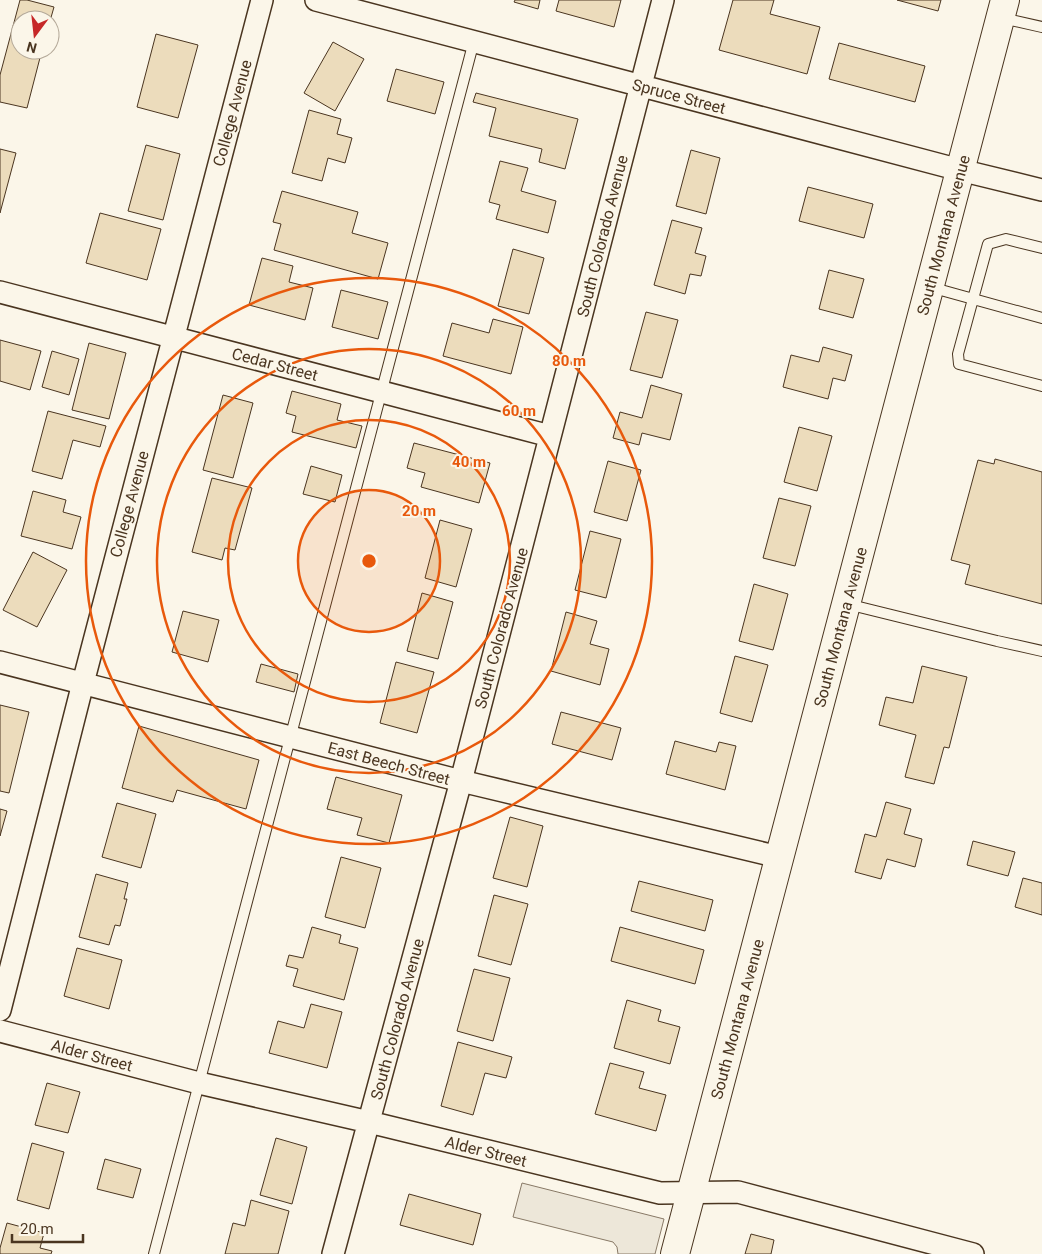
<svg xmlns="http://www.w3.org/2000/svg" width="1042" height="1254" font-family="Roboto,sans-serif">
<style>
.parking{fill:#ede7d9;stroke:#887966}
.building{fill:#ecdcbc;stroke:#4a3520}
.lines{fill:none;stroke-linecap:round;stroke-linejoin:round}
.lane-casing{stroke:#4a3520;stroke-width:12}
.street-casing{stroke:#4a3520;stroke-width:24}
.secondary-casing{stroke:#4a3520;stroke-width:30}
.lane{stroke:#fbf6e9;stroke-width:10}
.street{stroke:#fbf6e9;stroke-width:21}
.secondary{stroke:#fbf6e9;stroke-width:28}
.ring{fill:none;stroke:#e8590c;stroke-width:2.5}
.labels{text-anchor:middle;stroke-width:4;stroke-linejoin:round;paint-order:stroke}
.street-label{font-size:16px;fill:#4a3520;stroke:#fbf6e9}
.centre{fill:#e8590c;stroke:#fbf6e9;stroke-width:2.5}
.ring-label{font-size:15px;text-anchor:middle;font-weight:bold;fill:#e8590c;stroke:#fbf6e9;stroke-width:4;stroke-linejoin:round;paint-order:stroke}
</style>
<rect width="100%" height="100%" fill="#fbf6e9"/>
<!-- parking -->
<path class="parking" d="M522,1183L664,1219L655,1254H618L617,1247L613,1242L513,1217Z"/>
<!-- building -->
<path class="building" d="M20,0H27L54,7L50,21V20H20V50H42L27,108L0,102V75Z
M515,0H540L538,9L514,2Z
M559,0H621L614,27L556,11Z
M733,0H774L770,14L820,27L807,74L719,50Z
M897,0H941L938,11Z
M156,34L198,45L178,118L137,107Z
M333,42L364,59L335,111L304,93Z
M839,43L925,66L915,102L829,79Z
M396,69L444,82L435,114L387,101Z
M476,93L578,119L565,169L539,162L542,149L489,136L496,108L473,102Z
M309,110L341,119L337,134L352,138L345,163L328,158L322,181L292,173Z
M146,145L180,154L163,220L128,211Z
M0,149L16,153L0,213Z
M691,150L720,158L706,214L676,206Z
M500,161L528,168L521,191L556,201L548,233L496,219L500,205L489,202Z
M808,187L873,204L864,238L799,221Z
M282,191L358,212L352,233L388,243L378,279L274,250L281,224L273,222Z
M100,213L161,229L147,280L86,263Z
M672,220L702,228L695,253L706,256L701,276L690,274L685,294L654,285Z
M513,249L544,258L529,314L498,306Z
M262,258L293,266L289,282L313,288L305,320L249,305Z
M829,270L864,279L853,318L819,309Z
M341,290L388,302L378,339L332,327Z
M646,312L678,320L662,378L630,370Z
M493,319L523,327L511,374L443,356L452,323L489,333Z
M0,340L41,351L30,390L0,381Z
M89,343L126,353L109,419L72,410Z
M823,347L852,355L845,381L833,378L828,399L783,387L791,355L819,362Z
M52,351L79,359L69,395L42,387Z
M651,385L682,394L670,440L642,433L639,445L613,438L620,412L642,418Z
M292,391L341,404L337,420L362,426L356,448L292,432L296,416L286,413Z
M223,395L253,403L233,478L203,470Z
M48,411L106,426L100,447L73,440L62,479L32,471Z
M799,427L832,436L817,491L784,482Z
M414,443L490,463L479,503L421,487L425,473L407,468Z
M995,459L1042,472V604L965,584L970,565L951,560L978,460L994,464Z
M608,461L641,470L627,521L594,512Z
M311,466L342,475L335,502L303,494Z
M212,478L252,488L235,550L225,548L222,560L192,552Z
M33,491L66,500L63,512L81,517L72,549L21,536Z
M779,498L811,506L795,566L763,558Z
M440,520L472,529L456,587L425,578Z
M590,531L621,539L606,598L575,590Z
M33,552L67,570L37,627L3,610Z
M754,584L788,594L773,650L739,641Z
M422,593L453,602L438,659L407,651Z
M183,611L219,620L208,662L172,652Z
M566,612L597,621L590,644L609,649L600,685L551,671Z
M735,656L768,665L752,722L720,713Z
M396,662L434,672L417,733L380,723Z
M261,664L298,674L294,692L256,682Z
M922,666L967,677L949,748L944,747L934,784L905,777L916,735L879,725L886,697L913,703Z
M0,705L29,712L9,793L0,791Z
M561,712L621,728L612,760L552,744Z
M139,726L259,760L246,809L177,790L173,802L122,788Z
M675,741L716,752L719,742L736,746L725,790L666,774Z
M336,777L402,795L389,843L357,835L362,818L327,809Z
M886,802L911,809L904,834L922,839L915,867L887,859L881,879L855,872L865,834L876,837Z
M117,803L156,814L141,868L102,857Z
M0,809L7,811L0,836Z
M510,817L543,826L527,887L493,878Z
M973,841L1015,852L1008,876L967,865Z
M341,857L381,868L365,928L325,917Z
M96,874L128,883L124,899H127L120,926L115,925L109,945L79,937Z
M1023,878L1042,883V915L1015,907Z
M639,881L713,900L705,931L631,911Z
M494,895L528,904L511,965L478,956Z
M312,927L341,935L339,943L358,948L344,1000L293,986L298,969L286,966L289,955L303,958Z
M620,927L704,950L695,984L611,961Z
M77,948L122,960L109,1009L64,996Z
M474,969L510,978L493,1041L457,1031Z
M627,1000L661,1010L658,1021L680,1027L670,1064L614,1048Z
M311,1004L342,1012L327,1068L269,1053L278,1021L304,1028Z
M458,1042L512,1057L506,1078L485,1073L473,1115L441,1106Z
M610,1063L644,1072L639,1088L666,1095L656,1131L595,1114Z
M47,1083L80,1092L68,1133L35,1125Z
M276,1138L307,1147L292,1204L260,1195Z
M32,1143L64,1152L49,1209L17,1200Z
M105,1159L141,1169L133,1198L97,1189Z
M409,1194L481,1214L473,1245L400,1225Z
M251,1200L289,1211L278,1254H225L233,1223L245,1226Z
M7,1223L44,1233L40,1248L52,1251L51,1254H0V1248Z
M751,1234L774,1240L771,1254H745Z"/>
<g class="lines">
<defs>
<path id="lane" d="M1002,18L1042,27
M1042,248L1006,239L988,244L958,354L959,364L1042,386
M930,287L1042,318
M847,604L997,641L1042,651
M154,1254L474,41"/>
<path id="street" d="M316,0L960,170L1042,190
M0,292L550,436
M0,662L461,781L779,857
M0,1010L83,683L262,0
M0,1031L199,1083L369,1122L660,1193L738,1192L973,1254
M333,1254L461,781L663,0"/>
<path id="secondary" d="M675,1254L1005,0"/>
</defs>
<!-- lane casing -->
<use href="#lane" class="lane-casing"/>
<!-- street casing -->
<use href="#street" class="street-casing"/>
<!-- secondary casing -->
<use href="#secondary" class="secondary-casing"/>
<!-- lane -->
<use href="#lane" class="lane"/>
<!-- street -->
<use href="#street" class="street"/>
<!-- secondary -->
<use href="#secondary" class="secondary"/>
</g>
<!-- distance rings -->
<circle cx="369" cy="561" r="71" fill="#e8590c" fill-opacity=".12"/>
<g class="ring">
<circle cx="369" cy="561" r="71"/>
<circle cx="369" cy="561" r="141"/>
<circle cx="369" cy="561" r="212"/>
<circle cx="369" cy="561" r="283"/>
</g>
<g class="labels">
<!-- street labels -->
<g class="street-label">
<text transform="translate(679 96) rotate(15)" y="6">Spruce Street</text>
<text transform="translate(232 113) rotate(-75)" y="6">College Avenue</text>
<text transform="translate(943 235) rotate(-75)" y="6">South Montana Avenue</text>
<text transform="translate(602 236) rotate(-76)" y="6">South Colorado Avenue</text>
<text transform="translate(275 364) rotate(15)" y="6">Cedar Street</text>
<text transform="translate(129 504) rotate(-75)" y="6">College Avenue</text>
<text transform="translate(840 627) rotate(-75)" y="6">South Montana Avenue</text>
<text transform="translate(501 628) rotate(-75)" y="6">South Colorado Avenue</text>
<text transform="translate(389 763) rotate(15)" y="6">East Beech Street</text>
<text transform="translate(397 1019) rotate(-75)" y="6">South Colorado Avenue</text>
<text transform="translate(737 1019) rotate(-75)" y="6">South Montana Avenue</text>
<text transform="translate(92 1055) rotate(15)" y="6">Alder Street</text>
<text transform="translate(486 1151) rotate(14)" y="6">Alder Street</text>
</g>
</g>
<circle cx="369" cy="561" r="8" class="centre"/>
<g class="ring-label">
<text x="569" y="366">80 m</text>
<text x="519" y="416">60 m</text>
<text x="469" y="467">40 m</text>
<text x="419" y="516">20 m</text>
</g>
<!-- north arrow -->
<g transform="translate(35 35) rotate(195)"><circle r="24" fill="#fbf6e9" stroke="#b4a999"/>
<path d="M0-4L9 19L0 12L-9 19Z" fill="#c62828"/>
<text y="-8" font-size="14" font-weight="bold" text-anchor="middle" fill="#4a3520">N</text>
</g>
<!-- scale -->
<path d="M12 1234v8h71v-8" fill="none" stroke="#4a3520" stroke-width="2.5"/>
<text x="20" y="1234" font-size="15" fill="#4a3520" stroke="#fbf6e9" stroke-width="4" paint-order="stroke">20 m</text>
</svg>
